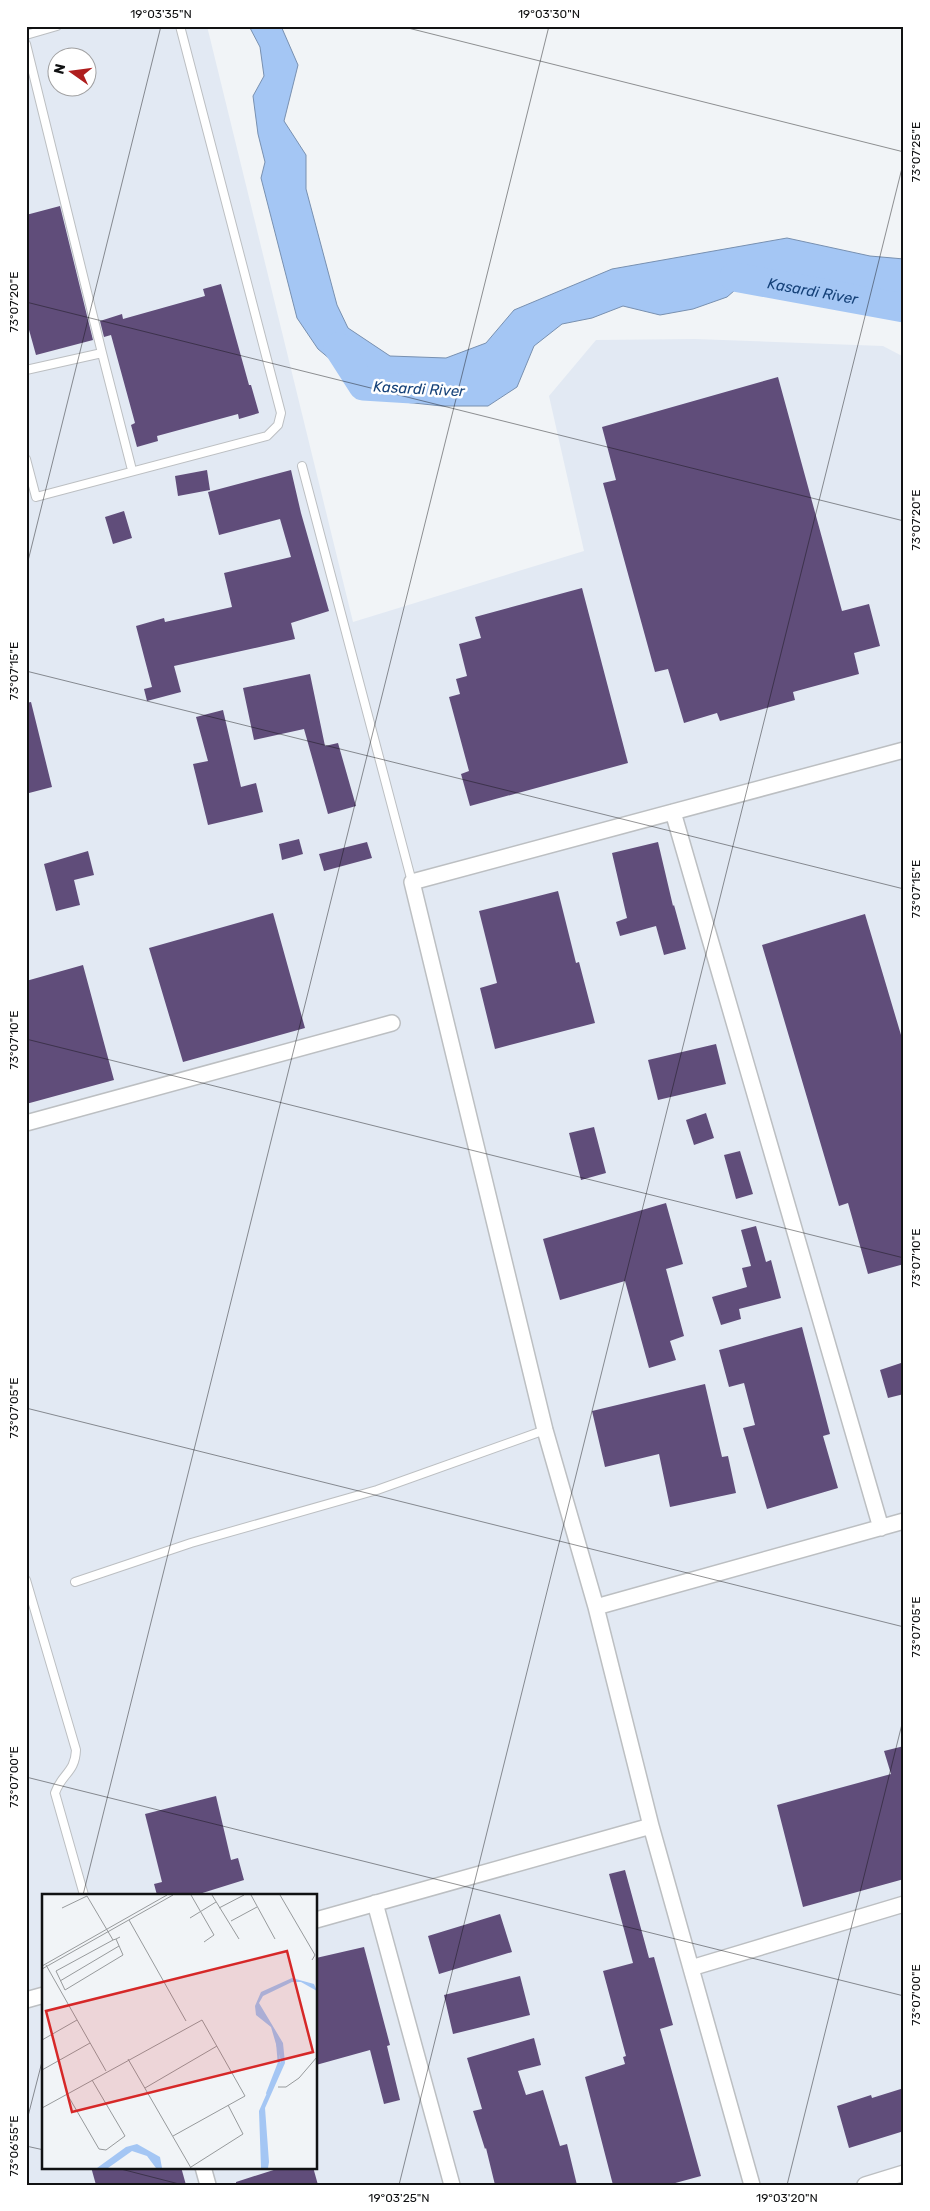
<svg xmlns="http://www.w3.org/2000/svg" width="930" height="2211" font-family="Rubik,sans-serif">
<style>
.built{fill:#e2e9f3;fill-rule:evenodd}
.water{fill:#a4c6f4;stroke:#7890b0}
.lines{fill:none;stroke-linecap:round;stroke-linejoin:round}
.river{stroke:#a4c6f4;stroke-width:29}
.building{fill:#604d7a}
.lane-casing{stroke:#bcbfc2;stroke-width:10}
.street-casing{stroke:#bcbfc2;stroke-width:18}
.lane{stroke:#fff;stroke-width:8}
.street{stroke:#fff;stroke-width:15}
.ticks{fill:none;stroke:#111213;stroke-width:1;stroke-opacity:0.45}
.labels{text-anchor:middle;stroke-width:5;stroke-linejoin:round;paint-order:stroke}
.water-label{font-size:15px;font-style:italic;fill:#164279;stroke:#fff}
.inset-river{fill:none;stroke:#a4c6f4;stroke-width:2.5}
.inset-road{fill:none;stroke:#979a9c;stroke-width:1}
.view{fill:#d62828;fill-opacity:0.15;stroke:#d62828;stroke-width:2.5}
.inset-edge{fill:none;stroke:#111213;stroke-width:2.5}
.neatline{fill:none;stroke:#111213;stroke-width:2}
.ticks-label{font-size:12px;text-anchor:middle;fill:#111213}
</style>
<rect width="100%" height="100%" fill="#f1f4f7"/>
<!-- built -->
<path class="built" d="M26,26H207L353,622L584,551L549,396L596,340L695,339L883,346L904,357V2185H26ZM58,58H88V88H58ZM44,1895H316V2167H44Z"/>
<!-- water -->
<path class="water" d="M249,26H281L298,65L284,121L306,155V189L337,305L348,328L390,356L446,358L486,343L514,310L612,269L787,238L870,256L904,259V295L873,302L820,298L787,284H742L727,297L693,309L660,315L623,306L592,318L562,324L534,346L517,387L488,406H442L404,402L348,374L318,349L297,318L261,178L265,162L258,134L253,96L264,76L260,47Z"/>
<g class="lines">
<!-- river -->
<g class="river">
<path id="s1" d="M734,277L904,308"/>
<path d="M338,347L363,386L412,389"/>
</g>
</g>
<!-- building -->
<path class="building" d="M60,206L93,340L36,355L26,319V215Z
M221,284L249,385H251L259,413L239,419L238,414L157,436L158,441L137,447L131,425L135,423L111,335L104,337L100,321L122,314L123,319L205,296L203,289Z
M778,377L842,611L869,604L880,646L854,653L859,674L793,692L795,700L720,721L717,713L684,723L668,669L655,672L603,483L616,480L602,427Z
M207,470L210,490L178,496L175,476Z
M291,470L301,513L329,611L291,623L295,639L174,666L181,692L147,701L144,689L152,687L136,626L164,618L165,622L232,607L224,573L291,557L280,519L219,535L208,492Z
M124,511L132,538L113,544L105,517Z
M582,588L628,763L470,806L461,774L469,771L449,697L460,694L456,679L467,676L459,644L481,638L475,617Z
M310,674L325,746L338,743L356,806L328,814L304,729L254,740L243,688Z
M31,702L52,787L29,793L26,782V703Z
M223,710L241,787L256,783L263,812L208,825L193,764L208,761L196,717Z
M299,839L303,854L282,860L279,844Z
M367,842L372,858L324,871L319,854Z
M658,842L673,906L674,905L686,949L664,955L656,926L620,936L616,922L627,918L612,853Z
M88,851L94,875L74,880L80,905L56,911L44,864Z
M558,891L576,963L579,962L595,1023L495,1049L480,988L497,983L479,911Z
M273,913L305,1028L183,1062L149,948Z
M865,914L904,1045V1264L868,1274L848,1203L839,1206L762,945Z
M83,965L114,1080L26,1104V981Z
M716,1044L726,1084L658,1100L648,1060Z
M706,1113L714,1138L694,1145L686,1120Z
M594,1127L606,1173L581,1180L569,1133Z
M740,1151L753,1194L736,1199L724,1155Z
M666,1203L683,1264L666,1269L684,1336L670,1341L676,1360L649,1368L625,1281L560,1300L543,1239Z
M756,1226L766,1262L771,1260L781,1298L739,1309L741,1319L721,1325L712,1297L747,1287L742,1268L751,1266L741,1230Z
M802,1327L830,1434L823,1436L838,1488L767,1509L743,1428L755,1425L744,1383L729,1387L719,1350Z
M904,1362V1394L888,1398L880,1370Z
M705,1384L722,1457L728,1456L736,1493L670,1507L659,1454L605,1467L592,1411Z
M904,1746V1879L803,1907L777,1805L891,1774L884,1751Z
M216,1796L231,1860L238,1858L244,1880L196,1895H157L154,1884L162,1882L145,1814Z
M625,1870L649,1958L654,1957L673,2025L660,2029L701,2176L668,2185H613L585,2077L625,2064L623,2057L626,2056L603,1971L633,1963L609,1874Z
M500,1914L512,1952L439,1974L428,1936Z
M364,1947L390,2045L387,2046L400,2100L384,2104L370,2050L316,2065V1958Z
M520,1976L530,2015L453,2034L444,1995Z
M534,2038L541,2065L518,2071L526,2095L543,2090L560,2146L567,2144L577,2185H495L486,2148L485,2149L473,2111L482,2109L467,2058Z
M904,2088V2131L849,2148L837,2106L871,2095L872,2098Z
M91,2167H181L186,2185H96Z
M283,2167H313L318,2185H236V2182Z"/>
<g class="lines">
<defs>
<path id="lane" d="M26,35L57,26
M26,44L102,353L132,470
M26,370L102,353
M26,459L36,497L267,436L278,425L281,413L180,26
M302,466L412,882
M26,1580L76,1750C75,1773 62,1773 55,1793L84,1895
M75,1582L191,1543L377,1490L545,1430"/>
<path id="street" d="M673,812L881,1528
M26,1123L392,1023
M596,1607L904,1521
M375,1903L452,2185
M316,1920L651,1826
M691,1968L904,1904
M26,2000L44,1995
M203,2167L208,2185
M752,2185L651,1826L596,1607L545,1430L412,882L904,750
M865,2185L904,2173"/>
</defs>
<!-- lane casing -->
<use href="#lane" class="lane-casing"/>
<!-- street casing -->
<use href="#street" class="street-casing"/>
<!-- lane -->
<use href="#lane" class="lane"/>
<!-- street -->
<use href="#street" class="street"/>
</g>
<!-- ticks -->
<path class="ticks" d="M400,26L904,152M26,302L904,521M26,569L161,26M26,671L904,889M26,1039L904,1258M26,1408L904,1627M26,1777L904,1996M83,1895L549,26M26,2124L44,2054M26,2146L44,2150M113,2167L183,2185M399,2185L904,160M787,2185L904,1716"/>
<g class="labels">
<!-- water labels -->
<g class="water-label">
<text dy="5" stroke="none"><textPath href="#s1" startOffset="80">Kasardi River</textPath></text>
<text transform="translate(419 389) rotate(3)" y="5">Kasardi River</text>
</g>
</g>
<!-- overview -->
<g transform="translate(42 1894)">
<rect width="275" height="275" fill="#f1f4f7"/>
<path d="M250,84L272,90L275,97L259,88H250L221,102L217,109L241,149L243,169L223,214L227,268L226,274H219L217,217L239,167L229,133L214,121L213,112L219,98ZM95,250L118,263L120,274H114L105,262L90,257L66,274H55L84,253Z" fill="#a4c6f4"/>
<path class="inset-river" d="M225,200L237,169L235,146"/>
<path class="inset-road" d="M149,1L172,41L162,48M170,1L197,45M209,1L233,45M238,1L273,61L270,66M20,14L45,2L71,46M177,14L202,1M148,24L174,8M87,26L144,127M189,27L215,13M74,45L81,61L23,96L14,77L71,46L74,45L78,43M4,71L64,177M0,72L125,1M0,75L131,1M18,87L77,52M0,146L35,126M86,165L149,274M0,176L48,149M236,193H244L257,184L275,163M103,194L175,152M25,200L57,255L64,256L83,242L50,186M0,214L160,126L203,202L131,242M149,273L201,240L186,211"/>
<path class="view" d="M245,57L271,158L30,218L4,117Z"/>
<rect width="275" height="275" class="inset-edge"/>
</g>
<!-- border -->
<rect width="930" height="2211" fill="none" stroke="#ffffff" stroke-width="55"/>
<!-- north arrow -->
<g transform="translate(72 72) rotate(284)"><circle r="24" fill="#ffffff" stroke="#a0a0a1"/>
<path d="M0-4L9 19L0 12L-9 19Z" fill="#af1e1e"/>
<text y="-8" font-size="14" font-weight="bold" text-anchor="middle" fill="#111213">N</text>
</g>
<rect x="28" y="28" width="874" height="2156" class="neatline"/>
<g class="ticks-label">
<text x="161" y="18">19°03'35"N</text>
<text x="549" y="18">19°03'30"N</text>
<text transform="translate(916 152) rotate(-90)" y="4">73°07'25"E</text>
<text transform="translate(14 302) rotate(-90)" y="4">73°07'20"E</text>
<text transform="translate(916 520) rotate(-90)" y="4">73°07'20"E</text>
<text transform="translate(14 671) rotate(-90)" y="4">73°07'15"E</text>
<text transform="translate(916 889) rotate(-90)" y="4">73°07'15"E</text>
<text transform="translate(14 1040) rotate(-90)" y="4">73°07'10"E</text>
<text transform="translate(916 1258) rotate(-90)" y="4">73°07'10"E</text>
<text transform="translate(14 1408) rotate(-90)" y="4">73°07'05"E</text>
<text transform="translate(916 1627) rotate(-90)" y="4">73°07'05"E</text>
<text transform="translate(14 1777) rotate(-90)" y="4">73°07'00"E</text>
<text transform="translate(916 1995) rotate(-90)" y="4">73°07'00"E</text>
<text transform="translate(14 2146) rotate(-90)" y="4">73°06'55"E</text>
<text x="399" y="2202">19°03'25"N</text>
<text x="787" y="2202">19°03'20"N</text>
</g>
</svg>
